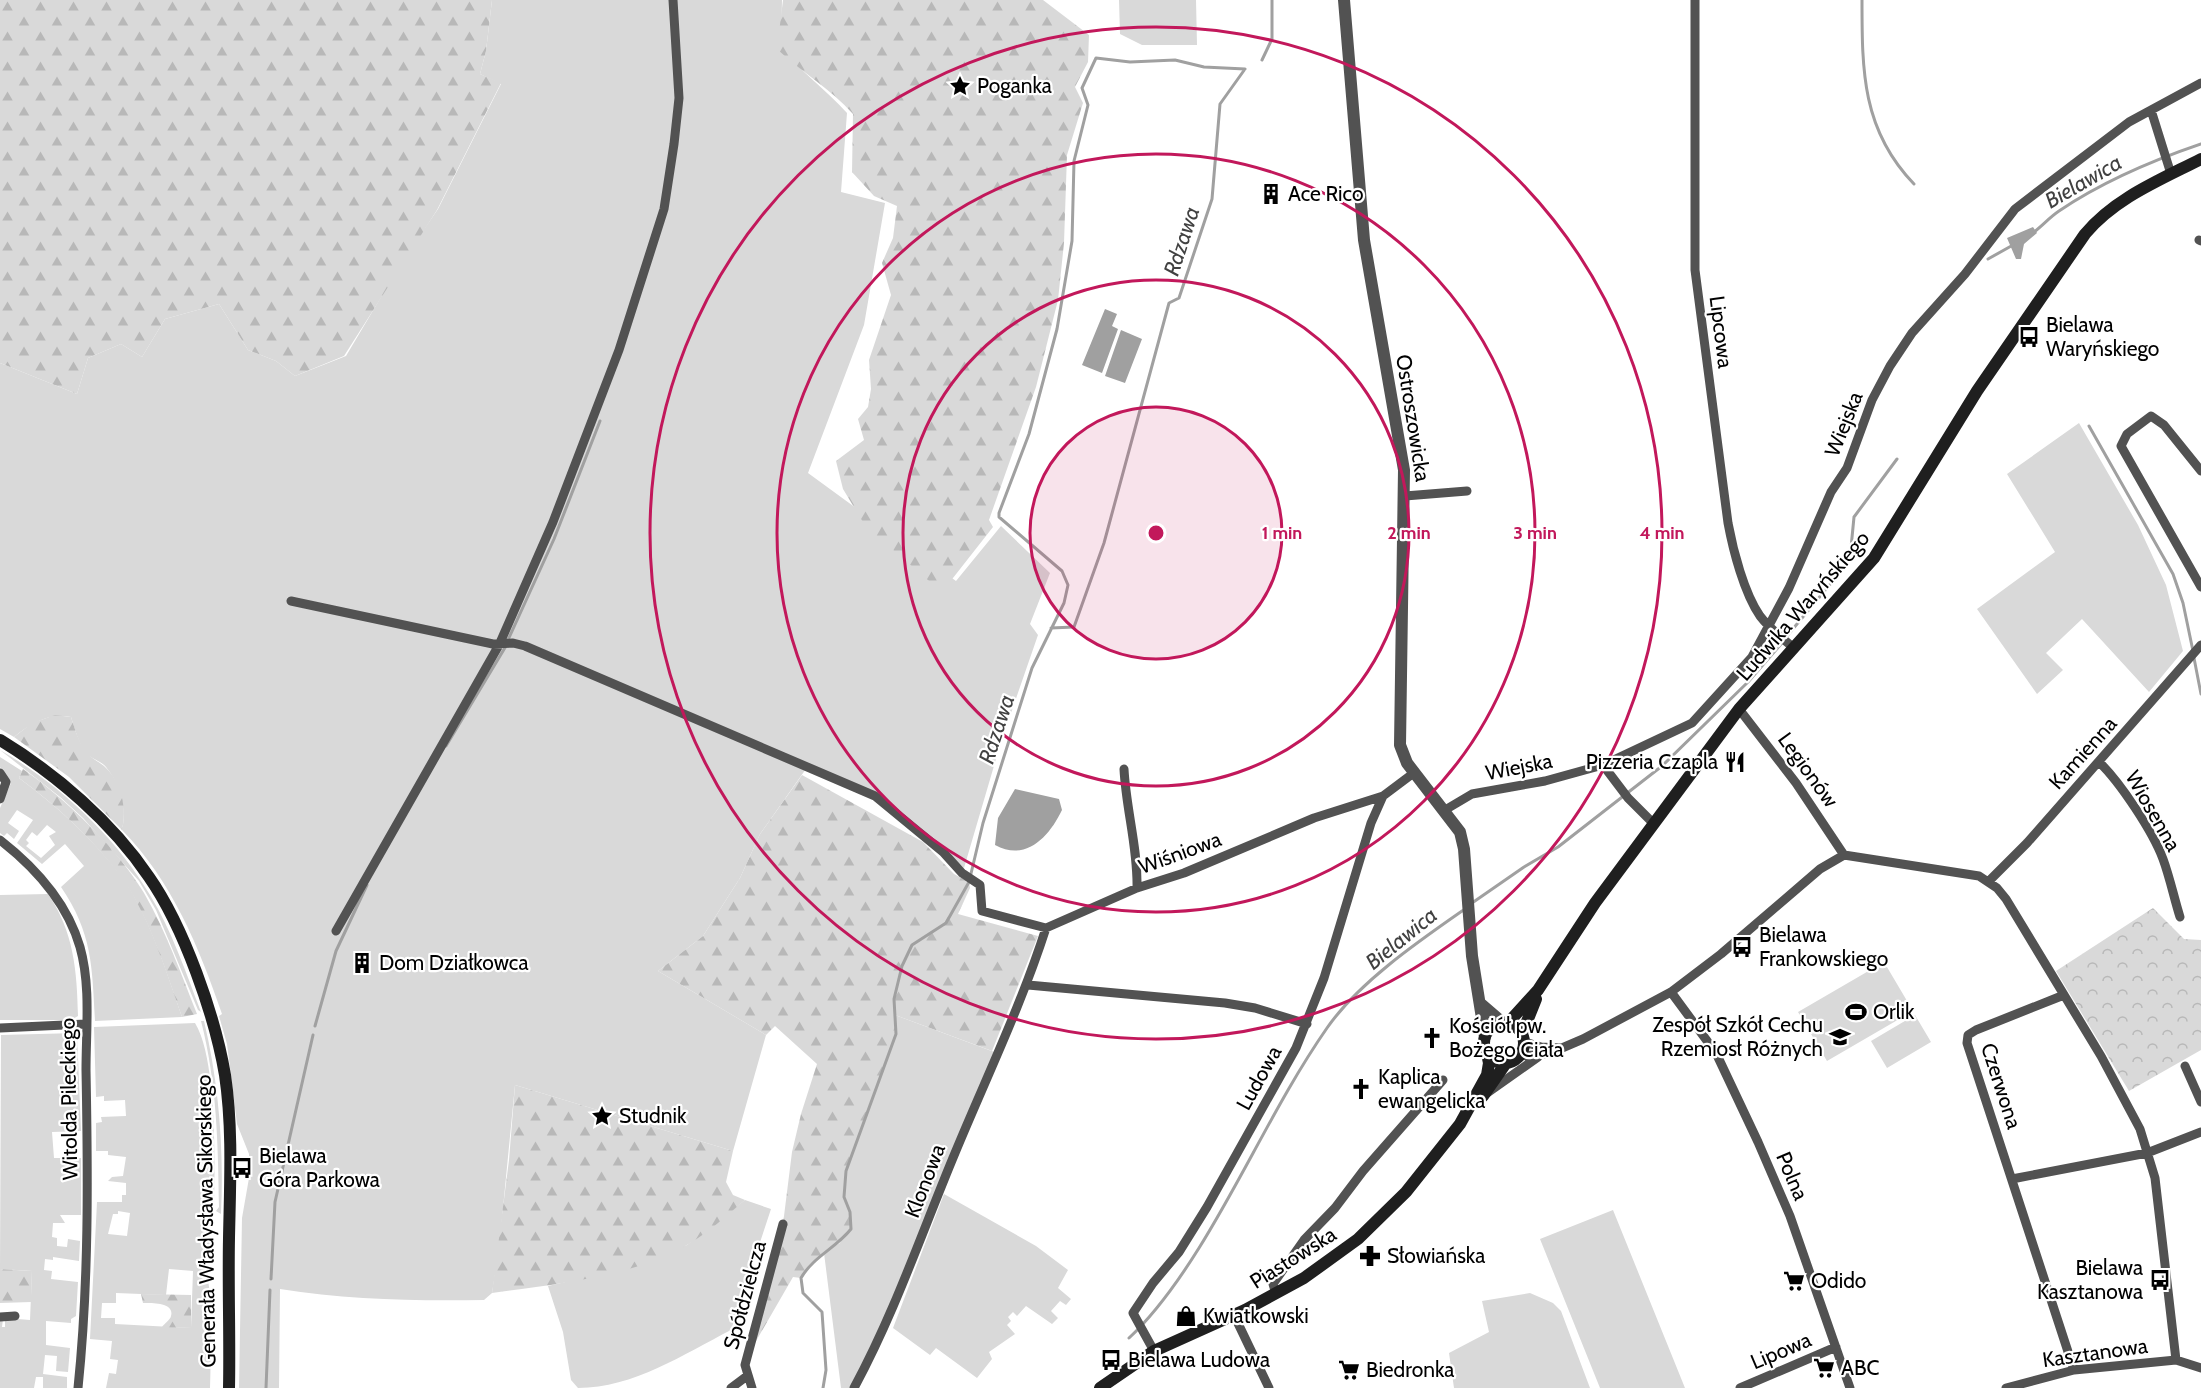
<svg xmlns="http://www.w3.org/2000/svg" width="2201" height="1388" font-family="Cabin,sans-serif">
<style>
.green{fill:#d9d9d9;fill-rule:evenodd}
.forest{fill:url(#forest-firs)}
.park{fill:url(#park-crowns)}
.water{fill:#a0a0a0}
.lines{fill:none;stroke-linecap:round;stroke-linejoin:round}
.stream{stroke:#a0a0a0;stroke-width:3}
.minor{stroke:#525252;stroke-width:9}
.tertiary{stroke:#525252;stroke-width:12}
.secondary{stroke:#1f1f1f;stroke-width:12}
.ring{fill:none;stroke:#c2185b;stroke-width:3}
.labels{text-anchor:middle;stroke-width:4.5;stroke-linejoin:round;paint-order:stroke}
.poi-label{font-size:21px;fill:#000;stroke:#fff;text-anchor:start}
.street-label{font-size:21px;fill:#000;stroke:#fff}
.water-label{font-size:22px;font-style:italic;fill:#414141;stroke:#fff}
.centre{fill:#c2185b;stroke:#fff;stroke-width:3}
.ring-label{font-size:18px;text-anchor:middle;font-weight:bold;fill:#c2185b;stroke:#fff;stroke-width:4.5;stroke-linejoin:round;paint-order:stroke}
</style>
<defs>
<pattern id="forest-firs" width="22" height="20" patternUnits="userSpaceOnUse" patternTransform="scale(1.5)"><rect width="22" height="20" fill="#d9d9d9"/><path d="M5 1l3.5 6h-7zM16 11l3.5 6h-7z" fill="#b8b8b8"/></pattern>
<pattern id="park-crowns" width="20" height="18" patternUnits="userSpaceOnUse" patternTransform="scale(1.5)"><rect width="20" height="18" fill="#d9d9d9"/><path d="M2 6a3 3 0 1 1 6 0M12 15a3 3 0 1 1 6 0" fill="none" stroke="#b8b8b8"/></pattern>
</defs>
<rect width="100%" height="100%" fill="#fff"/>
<!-- green -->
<path class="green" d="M492,0H782L781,49C802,72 826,90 847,113L841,192L885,203L864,325L808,473L956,581L1001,526L1050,573L1030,624L1038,635L1001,742L964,868L883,802L808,766L760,834L740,878L703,936L658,971L766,1035L733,1151L515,1085L499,1249L492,1293L484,1300C417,1301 347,1300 280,1289L279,1388H239L242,1218L249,1178V1154L237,1124L227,1044L219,1016L222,1014C199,947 172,881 122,830C127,808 120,784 106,767C101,761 91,759 86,753C78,742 75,729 71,717C48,713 32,723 14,737L0,729V363L77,394L88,358L121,344L142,357L165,319L219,304L248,350L276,361L295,376L346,356L403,260L438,209L501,84L480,74L486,51Z
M1119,0H1196L1197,45H1142L1120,34Z
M2079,423L2138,525L2166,585L2183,651L2149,692L2082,619L2046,653L2063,670L2037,694L1977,609L2055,552L2007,474Z
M0,750C58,783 116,837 150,895C172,931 186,973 201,1012L198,1010L156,910L139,881L83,818L60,797Z
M0,757L22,771L19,778C57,806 93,839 122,877C149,915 167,973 182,1017L95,1021C92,968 93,934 61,887L84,866L65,844L42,864L17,843L33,820L17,810L8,823L19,831L14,839L7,833L4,836L0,833V808L11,783L0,767ZM47,825L56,832L49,836L55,845L41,858L26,846L29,843L26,840L32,832L37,836Z
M48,894C74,932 77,971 78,1016L71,1020H0V895Z
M1884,962L1913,1011L1827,1061L1798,1012Z
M895,1015L997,1053L854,1388H841L824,1253L840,1243L850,1212L844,1197L846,1171L859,1138Z
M1915,1015L1931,1042L1887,1068L1871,1041Z
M201,1021H204C219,1084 224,1149 221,1214L216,1211L219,1207C218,1143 217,1083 201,1021Z
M195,1023C217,1058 215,1164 214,1207L212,1209L208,1280L212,1307L210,1388H106L109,1373L116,1374L118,1360L110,1359L112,1341L90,1339L97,1202H122V1195H126V1183L108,1181L112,1177L123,1176L126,1157L108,1155V1151H96V1123L102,1122L101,1117L126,1116L125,1100L104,1101V1096L96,1097L94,1027ZM118,1211L130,1213L127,1236L108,1234L113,1214H118ZM169,1269L193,1271L191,1328L115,1324V1318H101L102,1303H116V1293L166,1295Z
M77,1033L81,1131L52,1132L54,1158H81V1215H60L65,1223H53L52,1237L57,1238V1246L67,1247L68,1239L80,1241L79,1261L53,1257V1260L45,1259L44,1270L52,1271L51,1279L78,1282L76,1316L71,1319V1323L46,1321V1345L70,1348L68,1372L56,1371L57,1356L45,1355L43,1374L67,1377V1388H43V1377H36L34,1388H0V1319H3L2,1327H5V1318L30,1320L32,1271L0,1269L1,1035Z
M944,1194L1036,1246L1068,1270L1058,1288L1071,1299L1066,1305L1060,1301L1051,1311L1058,1318L1052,1324L1026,1306L1017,1316L1013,1312L1008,1317L1011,1321L1007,1325L1015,1334L989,1352L992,1359L977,1378L936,1348L930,1355L893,1328Z
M745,1200L771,1209L731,1330C684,1354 633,1388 578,1388L571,1380L563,1332L548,1286L640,1265L687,1245Z
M1613,1210L1685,1388H1600L1540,1239Z
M1530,1293L1553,1303L1561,1311L1590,1388H1454L1449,1353L1489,1332L1482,1301Z"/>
<!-- forest -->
<path class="forest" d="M0,0H492L486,51L480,74L501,83L437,210L344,356L295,376L276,361L248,350L219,304L165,319L142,357L121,344L88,358L77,394L0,363Z
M783,0H1043L1089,35L1088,62L1075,87L1083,103L1067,155L1064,243L1058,300L1036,387L989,520L993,527L942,592L866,527L843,489L836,461L864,440L858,419L868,407L871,389L869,360L891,295L882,263L893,238L897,206L874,196L852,172L853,114C831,89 801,72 777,49Z
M55,715L71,717C75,729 78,741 86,751C90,758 98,761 104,766C122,782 127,808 122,830L69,777L14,737L32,723Z
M23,769C65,798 118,849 144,893C166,931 181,974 197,1014L182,1017C167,974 148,913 121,877C93,839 57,806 19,778Z
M802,775L923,842L954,874L969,882L970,888L958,914L1038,936L992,1051L895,1015L896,1034L846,1171L844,1197L850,1212L851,1229C836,1248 813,1257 801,1278L793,1277L748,1355L783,1224L792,1152L801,1114L817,1064L775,1026L766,1035L658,971L703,936L740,878L760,834Z
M515,1085L733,1151L726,1182L733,1195L745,1200C727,1215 708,1233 687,1245C636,1276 551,1285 492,1293L509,1160Z
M0,1269L32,1271L31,1302L0,1303Z
M141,1294L191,1295V1328L162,1327C164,1324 171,1319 171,1316C175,1302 150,1303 143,1303Z"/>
<!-- park -->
<path class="park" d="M2153,908L2184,939L2201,940V1050L2129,1091L2056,971Z"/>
<!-- water -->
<path class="water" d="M2033,227L2037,233L2024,244L2021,259H2016L2007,238Z
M1105,309L1117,314L1112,326L1118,329L1102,373L1082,365Z
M1121,330L1142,339L1125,383L1105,376Z
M1015,789L1059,799L1062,810C1049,837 1026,862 995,845L998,818Z"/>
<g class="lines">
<!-- stream -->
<path class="stream" d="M1862,0C1862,71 1862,130 1914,184
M1262,60L1272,39V0
M2034,232C2043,225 2050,217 2059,211C2102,182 2151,161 2201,144
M1988,259L2013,245
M2089,426L2173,574L2183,603L2193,651
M1051,628L1074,627L1104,543L1169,303L1179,298L1212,199L1220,104L1245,69
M1787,636L1847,564L1850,558L1854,517L1897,459
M508,640L554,539L600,421
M2194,658L2201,694
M446,746L506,646
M1472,903L1524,867L1558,847L1662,766L1748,682L1782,643
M315,1026L336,951L367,885
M271,1279L275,1202L313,1035
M1129,1338C1157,1312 1179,1280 1199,1248C1244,1176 1279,1097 1327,1028C1359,982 1419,941 1465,909
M266,1388L270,1290
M823,1388L826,1370L822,1312L803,1293L801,1278C813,1257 836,1248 851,1229L850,1212L844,1197L846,1171L896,1034L894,999L902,966L912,945L946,923L969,882L983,823L1032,668L1064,603L1068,585L1062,571L999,517V513L1029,434L1057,329L1072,241L1074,161L1088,105L1082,88L1096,58L1130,62L1175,60L1204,67L1245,69"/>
<!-- minor -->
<path class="minor" d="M1695,0V270L1728,523C1733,550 1744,593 1760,616C1769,628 1782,638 1794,648
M2151,110L2171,174
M2199,240L2201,241
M2201,471L2164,425L2151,416L2127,434L2121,446L2201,587
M1405,496L1467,491
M291,601L493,644L513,643L525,646L875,796L943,852L962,873L980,885L982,911L1046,928L1137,888L1184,873L1314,818L1383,796L1415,772
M1739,709L1796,783L1844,855
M2099,762C2120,782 2153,832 2163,859C2170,878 2174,898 2180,917
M1603,765L1628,798L1653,823
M1124,769C1126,809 1138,848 1137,888
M0,773L6,782L0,799
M1445,810L1472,794L1545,781L1603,765L1692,723L1752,657L1789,588L1831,492L1847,468L1872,400L1890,366L1912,333L1965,274L2015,209L2129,122L2201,83
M0,840C36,868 67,902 80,947C91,986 86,1030 86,1070C88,1176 89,1282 78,1388
M1989,881L2027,843L2201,645
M336,931L499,645L553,522L619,350L664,209L674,144L679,98L673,0
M1028,985L1225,1003L1255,1008L1307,1024
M1671,992L1716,1053L1758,1142L1790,1216L1850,1388
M2064,995L1976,1030L1968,1035L1967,1043L2074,1370
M0,1028L86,1024
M1525,1042L1541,1047L1560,1048
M1520,1056L1548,1054L1583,1039L1671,992L1721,954L1820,869L1844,855L1979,876L1997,888L2006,899L2101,1056L2140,1129L2155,1178L2176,1360
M2185,1066L2201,1102
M1487,1093L1538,1057
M2012,1179L2147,1153L2201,1132
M1276,1294L1273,1284L1304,1240L1335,1208L1363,1171L1443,1080
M1234,1315L1269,1388
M0,1317L15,1316
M1154,1351L1133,1313L1153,1283L1179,1252L1207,1207L1296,1048L1324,978L1371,823L1383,796
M731,1388L747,1376
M752,1388L745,1365L783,1224
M854,1388C895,1312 922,1232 955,1153C986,1078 1021,1006 1046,928
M1740,1388L1836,1347
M2006,1388L2074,1370L2176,1360L2201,1368"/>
<!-- tertiary -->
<path class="tertiary" d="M1344,0L1364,240L1404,470L1400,745L1407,763L1460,832L1464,849L1472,956L1485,1037
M1481,1004L1503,1023"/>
<!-- secondary -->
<path class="secondary" d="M0,740C56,774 112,822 149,877C184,927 215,1016 225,1075C233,1128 230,1185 229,1238C228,1288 230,1338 229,1388
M1484 1043a20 20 0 1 1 40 0a20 20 0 1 1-40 0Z
M1508,1023L1538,990L1595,903L1739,709L1874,558L1977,391L2085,234C2115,198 2160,180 2201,159
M1522,1034L1536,999
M1483,1096L1506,1063
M1100,1388L1154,1351L1245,1310L1304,1278L1358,1239L1406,1192L1460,1124L1487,1075L1489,1063L1487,1054"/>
</g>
<!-- distance rings -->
<circle cx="1156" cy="533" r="126" fill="#c2185b" fill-opacity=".12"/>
<g class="ring">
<circle cx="1156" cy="533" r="126"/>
<circle cx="1156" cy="533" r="253"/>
<circle cx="1156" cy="533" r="379"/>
<circle cx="1156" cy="533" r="506"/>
</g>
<!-- icons -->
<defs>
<symbol id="sight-bare" viewBox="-9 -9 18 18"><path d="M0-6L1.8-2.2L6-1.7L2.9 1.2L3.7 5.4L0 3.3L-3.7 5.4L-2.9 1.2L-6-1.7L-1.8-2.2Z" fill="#000" stroke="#fff" stroke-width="2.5" paint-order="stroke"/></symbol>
<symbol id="building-bare" viewBox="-9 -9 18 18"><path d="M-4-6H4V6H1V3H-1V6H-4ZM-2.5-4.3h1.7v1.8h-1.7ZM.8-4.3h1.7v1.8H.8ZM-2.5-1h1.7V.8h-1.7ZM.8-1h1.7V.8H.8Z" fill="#000" stroke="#fff" stroke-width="2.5" paint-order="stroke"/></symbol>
<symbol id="bus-bare" viewBox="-9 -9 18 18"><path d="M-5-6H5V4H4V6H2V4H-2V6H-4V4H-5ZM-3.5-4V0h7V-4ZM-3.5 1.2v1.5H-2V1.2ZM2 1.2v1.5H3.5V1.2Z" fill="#000" stroke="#fff" stroke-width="2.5" paint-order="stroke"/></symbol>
<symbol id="restaurant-bare" viewBox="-9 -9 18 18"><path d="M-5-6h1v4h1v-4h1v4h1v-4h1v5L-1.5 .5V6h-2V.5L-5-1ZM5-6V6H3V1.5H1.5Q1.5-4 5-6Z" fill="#000" stroke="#fff" stroke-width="2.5" paint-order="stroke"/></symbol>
<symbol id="stadium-bare" viewBox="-9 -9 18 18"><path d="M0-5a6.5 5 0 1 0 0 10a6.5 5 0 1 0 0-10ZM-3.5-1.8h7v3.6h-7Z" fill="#000" stroke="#fff" stroke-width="2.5" paint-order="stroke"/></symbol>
<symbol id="school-bare" viewBox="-9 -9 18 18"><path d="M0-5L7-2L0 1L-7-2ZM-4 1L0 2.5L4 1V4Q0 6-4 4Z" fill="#000" stroke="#fff" stroke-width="2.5" paint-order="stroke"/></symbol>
<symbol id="church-bare" viewBox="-9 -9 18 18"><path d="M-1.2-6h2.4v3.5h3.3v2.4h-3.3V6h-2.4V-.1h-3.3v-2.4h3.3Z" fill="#000" stroke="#fff" stroke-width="2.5" paint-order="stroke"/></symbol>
<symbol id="pharmacy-bare" viewBox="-9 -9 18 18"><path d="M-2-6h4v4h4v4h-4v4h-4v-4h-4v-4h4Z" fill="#000" stroke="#fff" stroke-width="2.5" paint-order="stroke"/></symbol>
<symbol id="supermarket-bare" viewBox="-9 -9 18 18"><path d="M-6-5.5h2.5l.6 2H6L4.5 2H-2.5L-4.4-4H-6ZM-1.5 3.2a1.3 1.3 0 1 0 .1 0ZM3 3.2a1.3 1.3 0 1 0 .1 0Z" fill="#000" stroke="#fff" stroke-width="2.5" paint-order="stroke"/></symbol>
<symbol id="shop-bare" viewBox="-9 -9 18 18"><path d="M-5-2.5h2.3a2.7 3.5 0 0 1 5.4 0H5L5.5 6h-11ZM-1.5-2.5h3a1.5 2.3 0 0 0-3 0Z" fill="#000" stroke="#fff" stroke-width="2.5" paint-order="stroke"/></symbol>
</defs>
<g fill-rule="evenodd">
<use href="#sight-bare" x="945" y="71" width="30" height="30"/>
<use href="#building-bare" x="1256" y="179" width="30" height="30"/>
<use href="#bus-bare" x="2014" y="322" width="30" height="30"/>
<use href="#restaurant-bare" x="1720" y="747" width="30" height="30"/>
<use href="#bus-bare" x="1727" y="932" width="30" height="30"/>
<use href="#building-bare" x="347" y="948" width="30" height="30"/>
<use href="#stadium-bare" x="1841" y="997" width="30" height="30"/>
<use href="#school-bare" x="1825" y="1022" width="30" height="30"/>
<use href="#church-bare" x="1417" y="1023" width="30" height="30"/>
<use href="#church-bare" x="1346" y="1074" width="30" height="30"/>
<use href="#sight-bare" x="587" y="1101" width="30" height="30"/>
<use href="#bus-bare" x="227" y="1153" width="30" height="30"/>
<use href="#pharmacy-bare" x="1355" y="1241" width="30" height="30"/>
<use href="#bus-bare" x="2145" y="1265" width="30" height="30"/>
<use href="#supermarket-bare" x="1779" y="1266" width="30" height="30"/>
<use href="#shop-bare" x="1171" y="1301" width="30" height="30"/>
<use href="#bus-bare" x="1096" y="1345" width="30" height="30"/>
<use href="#supermarket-bare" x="1809" y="1353" width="30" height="30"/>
<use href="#supermarket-bare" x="1334" y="1355" width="30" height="30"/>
</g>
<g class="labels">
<!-- poi labels -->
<g class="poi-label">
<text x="977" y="93">Poganka</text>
<text x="1288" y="201">Ace Rico</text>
<text x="2046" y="332">Bielawa<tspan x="2046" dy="24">Waryńskiego</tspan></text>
<text x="1718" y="769" text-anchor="end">Pizzeria Czapla</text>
<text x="1759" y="942">Bielawa<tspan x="1759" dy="24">Frankowskiego</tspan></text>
<text x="379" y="970">Dom Działkowca</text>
<text x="1873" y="1019">Orlik</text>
<text x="1823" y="1032" text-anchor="end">Zespół Szkół Cechu<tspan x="1823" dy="24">Rzemiosł Różnych</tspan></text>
<text x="1449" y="1033">Kościół pw.<tspan x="1449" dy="24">Bożego Ciała</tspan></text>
<text x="1378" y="1084">Kaplica<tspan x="1378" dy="24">ewangelicka</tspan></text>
<text x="619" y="1123">Studnik</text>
<text x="259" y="1163">Bielawa<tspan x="259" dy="24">Góra Parkowa</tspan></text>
<text x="1387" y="1263">Słowiańska</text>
<text x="2143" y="1275" text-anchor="end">Bielawa<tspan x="2143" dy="24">Kasztanowa</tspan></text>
<text x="1811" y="1288">Odido</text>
<text x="1203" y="1323">Kwiatkowski</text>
<text x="1128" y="1367">Bielawa Ludowa</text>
<text x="1841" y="1375">ABC</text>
<text x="1366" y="1377">Biedronka</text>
</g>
<!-- street labels -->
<g class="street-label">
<text transform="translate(1721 332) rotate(83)" y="7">Lipcowa</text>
<text transform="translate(1413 418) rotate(81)" y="7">Ostroszowicka</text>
<text transform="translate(1844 424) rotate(-68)" y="7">Wiejska</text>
<text transform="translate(1803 606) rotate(-49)" y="7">Ludwika Waryńskiego</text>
<text transform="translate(2083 753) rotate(-48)" y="7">Kamienna</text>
<text transform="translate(1519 767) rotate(-11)" y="7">Wiejska</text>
<text transform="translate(1808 770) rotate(54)" y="7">Legionów</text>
<text transform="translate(2153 811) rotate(60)" y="7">Wiosenna</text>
<text transform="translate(1180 853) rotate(-20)" y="7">Wiśniowa</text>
<text transform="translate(1259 1078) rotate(-61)" y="7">Ludowa</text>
<text transform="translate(2001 1086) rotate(72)" y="7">Czerwona</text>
<text transform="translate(69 1099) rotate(-91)" y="7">Witolda Pileckiego</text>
<text transform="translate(1792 1176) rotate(67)" y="7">Polna</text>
<text transform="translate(925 1181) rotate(-69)" y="7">Klonowa</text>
<text transform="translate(206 1221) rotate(-91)" y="7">Generała Władysława Sikorskiego</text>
<text transform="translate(1293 1258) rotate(-32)" y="7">Piastowska</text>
<text transform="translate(745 1295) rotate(-75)" y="7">Spółdzielcza</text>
<text transform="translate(1781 1351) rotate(-23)" y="7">Lipowa</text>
<text transform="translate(2095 1353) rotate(-8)" y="7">Kasztanowa</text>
</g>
<!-- water labels -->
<g class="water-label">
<text transform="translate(2083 181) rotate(-30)" y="8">Bielawica</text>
<text transform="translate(1181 241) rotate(-72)" y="8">Rdzawa</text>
<text transform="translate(996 729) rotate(-72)" y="8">Rdzawa</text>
<text transform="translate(1401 938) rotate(-39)" y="8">Bielawica</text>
</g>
</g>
<circle cx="1156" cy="533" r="9" class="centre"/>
<g class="ring-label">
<text x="1282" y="539">1 min</text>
<text x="1409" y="539">2 min</text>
<text x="1535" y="539">3 min</text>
<text x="1662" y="539">4 min</text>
</g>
</svg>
